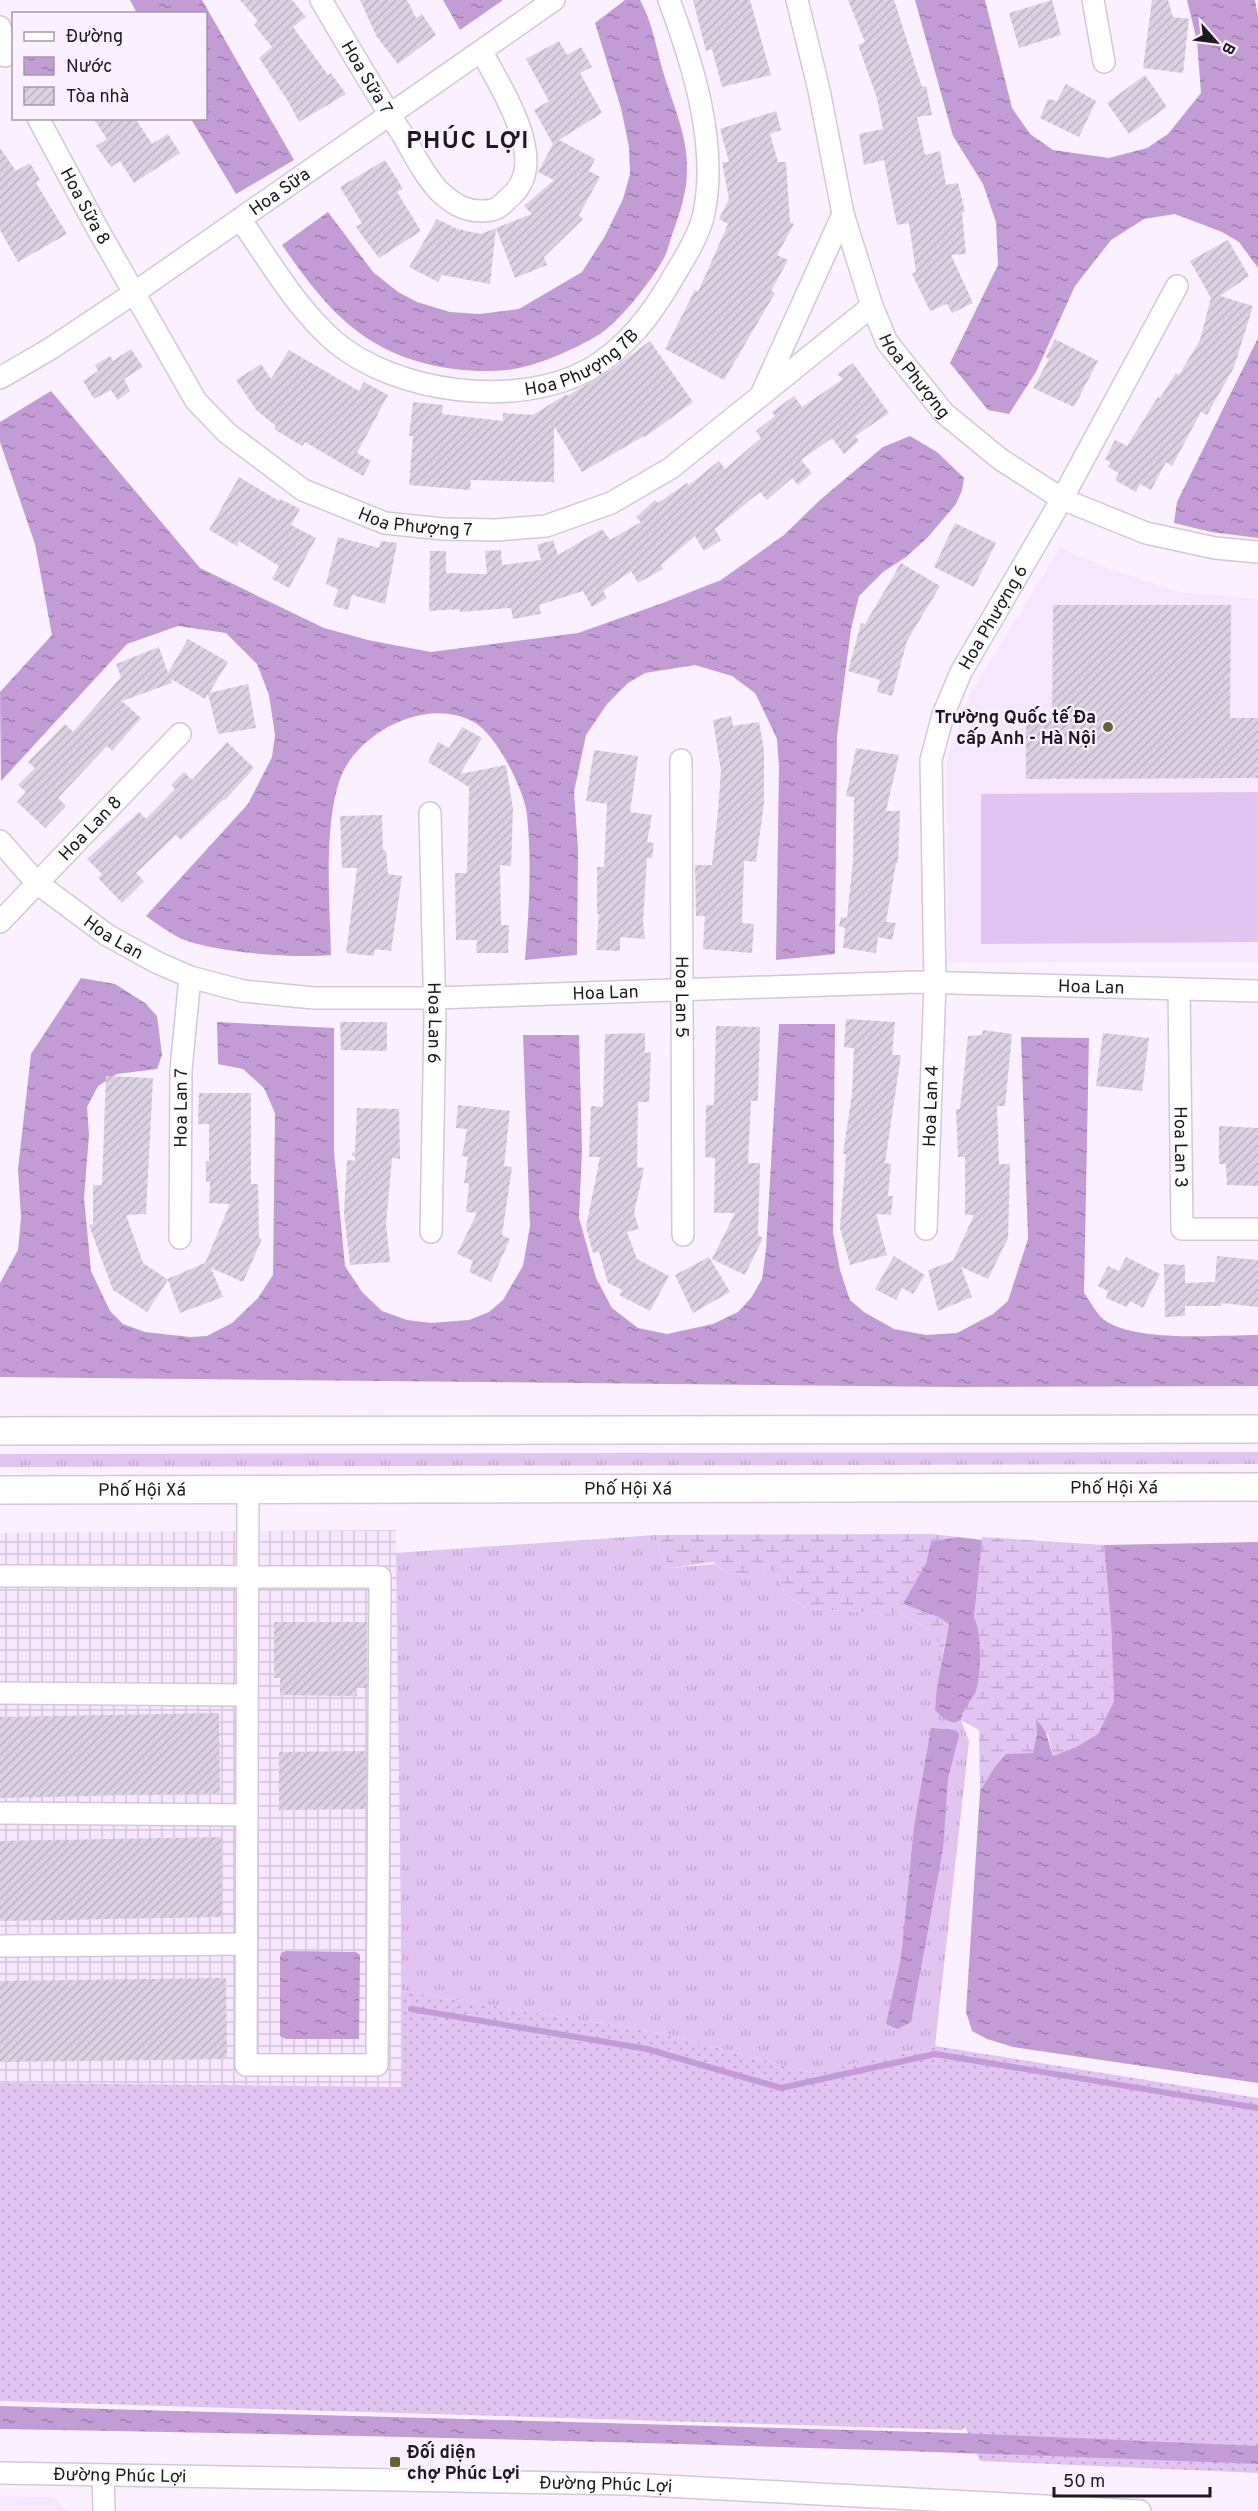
<svg xmlns="http://www.w3.org/2000/svg" width="1258" height="2511" font-family="Overpass,sans-serif">
<style>
.built{fill:#f7e6ff}
.industrial{fill:url(#industrial-grid)}
.grass{fill:url(#grass-tufts)}
.wetland{fill:url(#wetland-marsh)}
.garden{fill:url(#garden-dots)}
.pitch{fill:#e1c4f0}
.water{fill:url(#water-ripples)}
.lines{fill:none;stroke-linecap:round;stroke-linejoin:round}
.stream{stroke:#c39cd5;stroke-width:6}
.building{fill:url(#building-hatch)}
.minor-casing{stroke:#d4c7da;stroke-width:24}
.major-casing{stroke:#d4c7da;stroke-width:30}
.minor{stroke:#fff;stroke-width:21}
.major{stroke:#fff;stroke-width:27}
.poi-dot{fill:#686431;stroke:#faf0ff;stroke-width:2}
.labels{text-anchor:middle;stroke-width:4.5;stroke-linejoin:round;paint-order:stroke}
.street-label{font-size:18px;fill:#1d191f;stroke:#faf0ff}
.poi-label{font-size:18px;font-weight:bold;fill:#1d191f;stroke:#faf0ff;text-anchor:end}
.district-label{font-size:24px;font-weight:bold;letter-spacing:1.5px;fill:#1d191f;stroke:#faf0ff}
</style>
<defs>
<pattern id="industrial-grid" width="8" height="8" patternUnits="userSpaceOnUse" patternTransform="scale(1.5)"><rect width="8" height="8" fill="#f7e6ff"/><path d="M0 4h8M4 0v8" fill="none" stroke="#d3c5da"/></pattern>
<pattern id="grass-tufts" width="24" height="20" patternUnits="userSpaceOnUse" patternTransform="scale(1.5)"><rect width="24" height="20" fill="#e1c4f0"/><path d="M3 7l-1-3M5 7V3M7 7l1-3M15 17l-1-3M17 17v-4M19 17l1-3" fill="none" stroke="#c1a8cd"/></pattern>
<pattern id="wetland-marsh" width="20" height="14" patternUnits="userSpaceOnUse" patternTransform="scale(1.5)"><rect width="20" height="14" fill="#e1c4f0"/><path d="M1 5h8M5 5V1M11 12h8M15 12V8" fill="none" stroke="#c1a8cd"/></pattern>
<pattern id="garden-dots" width="8" height="8" patternUnits="userSpaceOnUse" patternTransform="scale(1.5)"><rect width="8" height="8" fill="#e1c4f0"/><path d="M2 2h.1M6 6h.1" fill="none" stroke="#c1a8cd" stroke-width="1.8" stroke-linecap="round"/></pattern>
<pattern id="water-ripples" width="26" height="14" patternUnits="userSpaceOnUse" patternTransform="scale(1.5)"><rect width="26" height="14" fill="#c39cd5"/><path d="M2 4q2-2 4 0t4 0M15 11q2-2 4 0t4 0" fill="none" stroke="#9e7eac"/></pattern>
<pattern id="building-hatch" width="6" height="6" patternUnits="userSpaceOnUse" patternTransform="scale(1.5)"><rect width="6" height="6" fill="#dcd0e3"/><path d="M-1 1l2-2M0 6l6-6M5 7l2-2" fill="none" stroke="#bcb2c2"/></pattern>
</defs>
<rect width="100%" height="100%" fill="#faf0ff"/>
<!-- built -->
<path class="built" d="M1060,548L1107,568L1179,592L1258,599V962H948L947,760L970,694Z
M0,2496L54,2497L66,2511H0Z"/>
<!-- industrial -->
<path class="industrial" d="M396,1530L404,2087L0,2083V1533Z"/>
<!-- grass -->
<path class="grass" d="M1258,1452V1464L0,1467V1454Z
M656,1535L661,1554L672,1568L715,1564L729,1574L777,1571L784,1593L807,1609L902,1614L931,1631L943,1652L935,1710L954,1723L961,1720L969,1741L935,2046L812,2073L665,2034L402,1991L396,1553Z"/>
<!-- wetland -->
<path class="wetland" d="M931,1534L958,1537L931,1543L926,1563L903,1604L938,1617L949,1624L943,1652L931,1631L902,1614L807,1609L784,1593L777,1571L729,1574L713,1562L672,1568L661,1554L656,1535Z
M982,1537L1104,1545L1111,1623L1114,1701L1098,1734L1076,1747L1053,1756L1048,1734L1037,1733L1033,1753L994,1768L980,1791L979,1730L961,1720L963,1709L977,1689L974,1618Z"/>
<!-- garden -->
<path class="garden" d="M402,1991L665,2034L812,2073L935,2046L1258,2098V2473L980,2461L965,2427L962,2430L0,2401V2083L403,2087Z"/>
<!-- pitch -->
<path class="pitch" d="M1258,792V942L981,944V794Z"/>
<!-- water -->
<path class="water" d="M130,0H202L294,160L236,194L191,119L206,118V14L137,13Z
M443,0H503L460,30Z
M625,0H640C654,26 656,50 665,78C674,107 688,138 687,170C687,191 680,213 673,232C670,240 668,250 664,258C652,280 621,320 600,334C575,349 536,367 507,370C464,374 413,366 375,343C335,320 308,282 282,245L328,212L373,272L398,292L417,302L450,312L479,314L519,309L582,272L605,236L623,199L630,174L629,147L621,108L595,23Z
M915,0H985L1012,108L1030,134L1053,150L1109,158L1147,148L1168,134L1201,93L1197,41L1187,0H1255L1258,16V268L1239,242L1222,232L1175,214L1144,219L1111,240L1075,286L1036,372L1009,414L988,410L950,363L998,265L996,222L983,184L953,136Z
M1258,338V538L1211,532L1174,523L1177,502Z
M51,391L200,568L324,628L368,640L431,652L578,633L660,604L721,580L784,535L820,500L883,447L910,436L937,452L964,478L962,490L956,504L928,537L906,557L883,572L859,596L851,629L837,736L835,954L776,960L779,767L777,739L759,701L755,693L732,676L695,665L645,673L628,683L607,704L586,735L574,792L578,849L577,955L525,960C529,912 532,863 527,815C525,791 496,734 474,722C453,711 431,711 409,718C380,727 350,751 340,779C323,828 330,903 331,955C297,959 207,952 178,937C167,931 156,923 146,916L248,804L272,757L275,735L269,695L257,664L226,633L178,626L127,644L1,781L0,692L52,635L35,544L0,442V422Z
M81,978L115,984L145,1003L157,1016L162,1055L157,1069L117,1074L98,1086L87,1107L89,1135L84,1198L91,1271L110,1311L123,1324L145,1332L190,1337L207,1336L232,1323L258,1298L273,1275L275,1113L264,1088L243,1069L218,1064L217,1022L334,1028V1152L345,1266L362,1292L382,1311L407,1320L431,1323L469,1320L489,1312L503,1300L523,1266L530,1226L523,1035H579L582,1150L579,1218L596,1278L612,1308L638,1328L667,1334L713,1324L738,1312L751,1298L762,1279L766,1250L779,1024H835L833,1233L840,1270L850,1300L864,1312L894,1329L926,1335L957,1333L993,1314L1008,1301L1028,1239L1021,1037L1089,1038L1084,1293C1090,1301 1096,1313 1103,1319C1134,1343 1219,1335 1258,1335V1386L955,1387L0,1377V1283L18,1250L21,1218L18,1169L31,1054Z
M958,1537L982,1540L974,1618C982,1632 981,1670 977,1687C975,1699 964,1704 961,1720L954,1723L944,1719L935,1710L937,1687L949,1624L938,1617L903,1604L926,1563L931,1542Z
M1258,1542V2083L1013,2047L987,2039L972,2031L966,2012L980,1791L994,1768L1006,1754L1033,1753L1037,1733L1036,1720C1048,1730 1048,1742 1053,1756L1076,1747L1098,1734L1114,1701L1111,1623L1104,1545Z
M931,1728L955,1730L959,1736L948,1778L943,1849L911,2022L897,2029L886,2024L901,1958L914,1827Z
M286,1951L356,1952L360,1955L359,2039H286L280,2036V1957L281,1953Z
M0,2406L959,2433L1258,2446V2464C839,2447 420,2436 0,2429Z"/>
<g class="lines">
<!-- stream -->
<path class="stream" d="M411,2009L647,2049L781,2088L935,2054L1258,2108"/>
</g>
<!-- building -->
<path class="building" d="M240,0H292L306,17L293,27L328,75L331,73L346,94L299,122L288,101L259,58L272,47L254,25L258,21Z
M360,0H407L416,18L422,14L436,35L398,64L377,37Z
M693,0H750L771,75L722,87L712,49L706,51Z
M848,0H894L922,87L926,86L932,115L917,117L925,155L940,151L946,185L958,183L965,212H962L966,254L951,255L973,303L952,313L947,304L930,311L912,274L916,272L909,223L897,225L884,160L864,165L859,134L883,129L877,98L858,45L865,42Z
M1052,0L1061,35L1019,48L1009,13Z
M1152,0H1168L1173,17L1189,19L1183,73L1143,68Z
M559,41L567,55L581,47L592,67L580,73L602,113L559,140L595,159L589,171L600,177L579,215L583,219L544,257L547,265L515,278L496,228L532,214L524,206L554,180L538,172L553,144L534,110L549,101L526,59Z
M1145,75L1167,107L1129,134L1107,103Z
M1066,84L1096,101L1079,137L1040,118L1048,99L1057,101Z
M776,111L781,130L770,134L778,162H786L790,222L794,224L777,255L788,260L771,291L775,293L724,380L665,349L695,290L698,292L728,224L719,219L729,199L722,162H729L720,129Z
M93,118H135L152,144L168,134L180,153L134,183L120,161L111,167L96,146L107,139Z
M0,148L16,171L30,163L40,180L36,183L67,234L18,262L0,230Z
M385,160L403,189L397,192L421,231L379,258L356,227L362,223L340,187Z
M437,219L457,229L481,234L496,228L490,284L442,275L438,282L409,267Z
M1228,240L1249,276L1220,296L1253,306L1234,367L1207,415L1201,412L1172,466L1166,462L1151,490L1140,484L1136,492L1115,480L1119,473L1108,467L1111,463L1105,459L1115,440L1127,446L1158,397L1160,398L1176,373L1179,375L1200,340L1211,298L1190,261Z
M1055,339L1098,361L1074,407L1033,388L1049,359L1046,357Z
M650,341L693,402L645,437L644,436L582,472L554,426V482L471,480L470,490L409,485L413,436H409L413,402L443,405L442,414L503,421V413L533,415L567,394V396L610,371Z
M131,349L143,367L124,379L130,391L118,400L111,390L94,399L83,381L98,371L95,365L110,356L113,361Z
M289,350L359,391L364,382L388,395L357,453L371,461L363,476L305,442L302,446L274,429L276,426L257,411L236,380L261,364L271,379Z
M853,363L889,413L855,436L859,441L844,454L832,438L801,460L812,473L798,485L792,478L767,500L760,492L715,529L721,540L704,551L695,536L661,565L663,569L638,583L631,571L603,591L607,598L592,607L583,591L539,605L541,614L513,619L511,608L460,612V609L429,611L430,551H446V573L487,574L485,551L501,550L502,565L541,560L537,545L553,540L558,555L602,529L610,540L641,522L636,517L655,500L658,503L687,483L689,485L719,461L725,469L761,438L756,431L775,416L772,412L794,396L802,407L843,379L837,374Z
M239,477L279,501L280,499L300,509L291,525L316,538L289,588L272,579L279,566L239,541L237,546L209,530Z
M955,523L996,543L974,587L934,567Z
M338,537L379,548L381,541L397,543L385,604L352,595L348,610L333,606L338,589L326,584Z
M901,563L940,586L907,641L892,696L877,692L880,680L848,671L861,623L865,624Z
M1053,605H1231L1230,718H1258V778L1026,779V718H1052Z
M188,639L228,662L209,693L248,684L256,728L218,734L208,694L205,699L171,679L172,683L122,701L141,718L112,751L107,746L58,798L66,806L45,828L17,802L26,792L18,785L35,768L28,762L65,724L73,732L121,677L116,664L159,647L168,673Z
M731,716L733,726L759,722L764,750V803L756,862L744,861L742,923L754,924L752,953L703,949L705,916H696L695,865H712L718,811L721,771L713,720Z
M462,727L482,738L460,774L506,765L513,809L511,866L500,865L501,925H509L508,953H476L477,940H456L455,873H467L469,787L428,762L438,742L449,748Z
M227,742L254,768L225,800L224,799L181,840L176,835L136,873L144,881L122,903L98,878L102,874L87,859L139,812L146,819L175,789L171,785L184,772L192,780Z
M856,748L899,755L886,811H900L898,863H896L886,922L896,923L892,940L878,937L876,953L843,948L845,928L839,926L841,917L847,918L853,861L854,797L846,796Z
M594,750L638,756L630,812L652,815L647,842L654,843L652,858H647L643,923L645,939L620,937V951L596,950L599,914H597V867H604L607,804L586,801Z
M382,815L383,850L386,851L388,874L402,876L391,951L375,949L374,956L346,953L357,868H342L340,816Z
M846,1019L895,1022L892,1055H901L885,1163L891,1164L888,1196H893L891,1215L876,1214L887,1255L850,1265L840,1228L846,1154H843L852,1094L854,1048L844,1047Z
M340,1022H387V1051L341,1050Z
M716,1026L760,1027L758,1101H751L748,1163H760L758,1235L763,1238L745,1275L712,1259L735,1213H714L715,1158L705,1157L706,1105H714Z
M983,1030L1012,1034L1005,1106H997L999,1164H1010L1008,1238L988,1279L961,1267L972,1297L938,1311L928,1270L953,1261L974,1215H965V1157H958L956,1109H960L968,1036L982,1035Z
M645,1033V1053L651,1052L649,1102H638L637,1167L644,1168L634,1213L639,1229L627,1232L637,1259L669,1276L650,1311L619,1295L622,1290L608,1283L599,1252L593,1253L586,1227L600,1157H589L591,1106L603,1107L605,1034Z
M1103,1033L1149,1038L1142,1091L1096,1086Z
M106,1076L153,1078L146,1214L126,1215L143,1263L167,1279L205,1263L230,1204L209,1203L210,1182H206V1161L209,1162V1124H198L199,1093H251V1184H258L259,1238L262,1239L243,1282L211,1268L223,1297L180,1313L168,1280L147,1312L113,1290L89,1225L93,1224V1185H102Z
M458,1105L510,1111L504,1166L512,1167L502,1235L510,1239L491,1282L469,1272L473,1261L457,1254L477,1213L466,1212L469,1184L464,1183L468,1157L462,1156L467,1129L456,1128Z
M357,1108L399,1109L400,1159L392,1158L386,1224L390,1262L350,1265L344,1213L347,1160L355,1161V1156H352V1153L355,1152Z
M1219,1126L1258,1128V1186L1227,1185L1226,1164H1219Z
M894,1256L925,1275L913,1294L902,1288L896,1300L875,1289Z
M1217,1256L1258,1260V1307L1222,1303L1221,1306H1185V1316L1165,1317L1164,1264L1185,1265V1283L1215,1282Z
M709,1257L730,1292L693,1313L675,1275Z
M1126,1257L1160,1274L1143,1308L1130,1301L1127,1307L1106,1298L1108,1291L1098,1286L1108,1266L1119,1271Z
M274,1622H367V1688H357V1696L280,1695V1678H274Z
M219,1713L220,1793L0,1798V1717Z
M366,1751V1809L279,1810V1752Z
M221,1837L222,1917L0,1921V1841Z
M226,1978L227,2059L0,2062V1981Z"/>
<g class="lines">
<defs>
<g id="minor">
<path id="s1" d="M321,0C348,46 375,92 404,137C414,155 425,176 439,191C455,206 469,214 492,210C501,208 506,200 513,194C549,159 500,87 482,52"/>
<path id="s2" d="M797,0L819,90L843,214L872,306L887,342L944,413L1000,459L1062,499L1146,533L1215,548L1258,552"/>
<path d="M1093,0L1104,62"/>
<path d="M0,27L5,56"/>
<path id="s3" d="M38,118L97,228L196,401L227,433L303,490L385,523L443,529L496,530L546,526L611,503L671,468L872,306"/>
<path id="s4" d="M240,219C269,260 296,308 334,341C395,393 517,409 588,370C627,348 653,313 675,274C686,256 700,233 704,213C718,144 693,64 669,0"/>
<path id="s5" d="M0,378L50,349L134,293L554,0"/>
<path d="M761,395L843,214"/>
<path id="s6" d="M681,760L683,1235"/>
<path id="s7" d="M430,813L435,1019L431,1232"/>
<path id="s8" d="M0,841L37,883L107,935L156,962L190,977L243,991L314,998H435L917,982L1258,991"/>
<path id="s9" d="M0,922L180,734"/>
<path id="s10" d="M1179,989L1182,1229H1258"/>
<path id="s11" d="M926,1229L935,983L931,760L943,715L961,672L1062,499L1177,286"/>
<path id="s12" d="M180,1238L181,1070L190,977"/>
<path d="M0,1576L380,1577L377,2065H246L248,1489"/>
<path d="M0,1693L247,1695"/>
<path d="M0,1813L247,1815"/>
<path d="M0,1946L247,1944"/>
<path id="s13" d="M0,2473L628,2484L1140,2511"/>
<path d="M103,2475L104,2511"/>
</g>
<g id="major">
<path d="M0,1431L1258,1429"/>
<path id="s14" d="M0,1490L1258,1487"/>
</g>
</defs>
<!-- minor casing -->
<use href="#minor" class="minor-casing"/>
<!-- major casing -->
<use href="#major" class="major-casing"/>
<!-- minor -->
<use href="#minor" class="minor"/>
<!-- major -->
<use href="#major" class="major"/>
</g>
<!-- markers -->
<g class="poi-dot">
<circle cx="1108" cy="727" r="6"/>
<rect x="389" y="2456" width="12" height="12" rx="3"/>
</g>
<g class="labels">
<!-- street labels -->
<g class="street-label">
<text dy="6" stroke="none"><textPath href="#s1" startOffset="90">Hoa Sữa 7</textPath></text>
<text dy="6" stroke="none"><textPath href="#s5" startOffset="336">Hoa Sữa</textPath></text>
<text dy="6" stroke="none"><textPath href="#s3" startOffset="100">Hoa Sữa 8</textPath></text>
<text dy="6" stroke="none"><textPath href="#s4" startOffset="420">Hoa Phượng 7B</textPath></text>
<text dy="6" stroke="none"><textPath href="#s2" startOffset="398">Hoa Phượng</textPath></text>
<text dy="6" stroke="none"><textPath href="#s3" startOffset="582">Hoa Phượng 7</textPath></text>
<text dy="6" stroke="none"><textPath href="#s11" startOffset="626">Hoa Phượng 6</textPath></text>
<text dy="6" stroke="none"><textPath href="#s9" startOffset="130">Hoa Lan 8</textPath></text>
<text dy="6" stroke="none"><textPath href="#s8" startOffset="150">Hoa Lan</textPath></text>
<text dy="6" stroke="none"><textPath href="#s8" startOffset="1140">Hoa Lan</textPath></text>
<text dy="6" stroke="none"><textPath href="#s8" startOffset="654">Hoa Lan</textPath></text>
<text dy="6" stroke="none"><textPath href="#s6" startOffset="237">Hoa Lan 5</textPath></text>
<text dy="6" stroke="none"><textPath href="#s7" startOffset="210">Hoa Lan 6</textPath></text>
<text dy="6" stroke="none"><textPath href="#s11" startOffset="123">Hoa Lan 4</textPath></text>
<text dy="6" stroke="none"><textPath href="#s12" startOffset="130">Hoa Lan 7</textPath></text>
<text dy="6" stroke="none"><textPath href="#s10" startOffset="158">Hoa Lan 3</textPath></text>
<text dy="6" stroke="none"><textPath href="#s14" startOffset="1114">Phố Hội Xá</textPath></text>
<text dy="6" stroke="none"><textPath href="#s14" startOffset="628">Phố Hội Xá</textPath></text>
<text dy="6" stroke="none"><textPath href="#s14" startOffset="142">Phố Hội Xá</textPath></text>
<text dy="6" stroke="none"><textPath href="#s13" startOffset="120">Đường Phúc Lợi</textPath></text>
<text dy="6" stroke="none"><textPath href="#s13" startOffset="606">Đường Phúc Lợi</textPath></text>
</g>
<!-- poi labels -->
<g class="poi-label">
<text x="1096" y="723">Trường Quốc tế Đa<tspan x="1096" dy="21">cấp Anh - Hà Nội</tspan></text>
<text x="407" y="2458" text-anchor="start">Đối diện<tspan x="407" dy="21">chợ Phúc Lợi</tspan></text>
</g>
<!-- district labels -->
<g class="district-label">
<text x="468" y="148">PHÚC LỢI</text>
</g>
</g>
<!-- legend -->
<rect x="12" y="12" width="195" height="108" fill="#faf0ff" stroke="#a29aa5" stroke-width="1.5"/>
<rect x="24" y="32" width="30" height="9" fill="#ffffff" stroke="#a29aa5" stroke-width="1.5"/>
<text x="66" y="42" font-size="18" fill="#1d191f">Đường</text>
<rect x="24" y="57" width="30" height="18" fill="url(#water-ripples)" stroke="#a29aa5" stroke-width="1.5"/>
<text x="66" y="72" font-size="18" fill="#1d191f">Nước</text>
<rect x="24" y="87" width="30" height="18" fill="url(#building-hatch)" stroke="#a29aa5" stroke-width="1.5"/>
<text x="66" y="102" font-size="18" fill="#1d191f">Tòa nhà</text>
<!-- north arrow -->
<g transform="translate(1216 42) rotate(118)" stroke="#faf0ff" stroke-width="4.5" paint-order="stroke">
<path d="M0-4.5L10 22L0 15L-10 22Z" fill="#1d191f"/>
<text y="-9" font-size="16" font-weight="bold" text-anchor="middle" fill="#1d191f">B</text>
</g>
<!-- scale -->
<path d="M1054 2487v9h156v-9" fill="none" stroke="#1d191f" stroke-width="3"/>
<text x="1063" y="2487" font-size="18" fill="#1d191f" stroke="#faf0ff" stroke-width="4.5" paint-order="stroke">50 m</text>
</svg>
